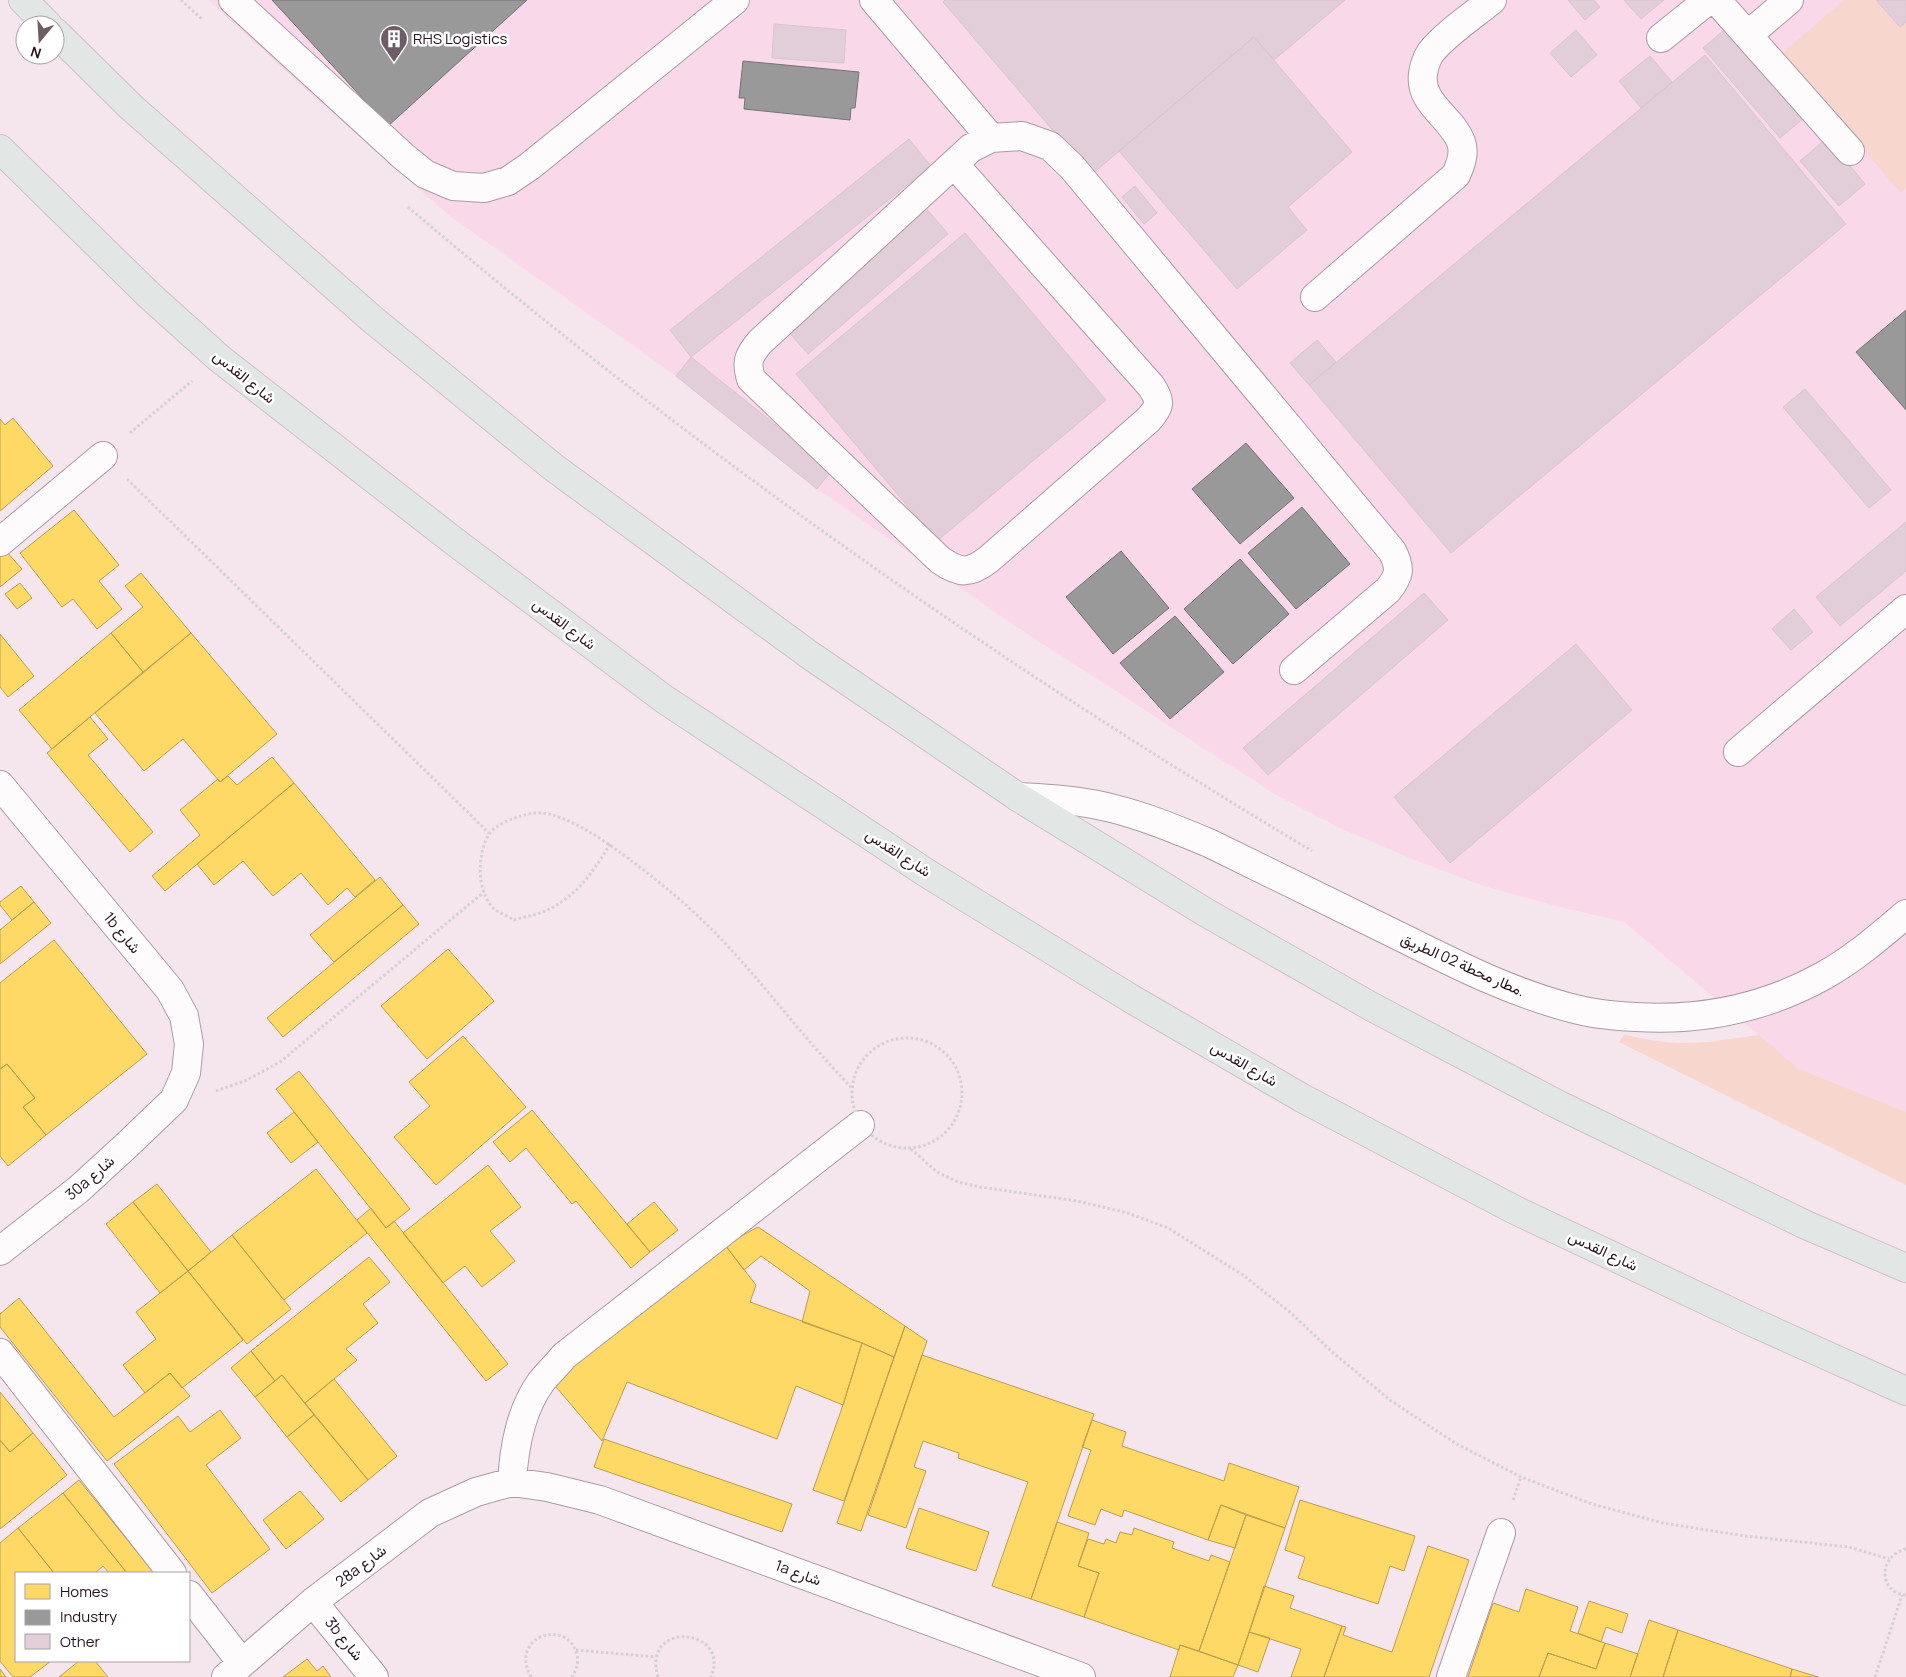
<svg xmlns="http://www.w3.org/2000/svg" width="1906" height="1677" font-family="Manrope,Vazirmatn,sans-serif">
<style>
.built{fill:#f8d8e9}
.green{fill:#f7d6ce}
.homes{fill:#ffd966;stroke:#be9d50}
.industry{fill:#999;stroke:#777074}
.building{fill:#e1ced9;stroke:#d8c5d0}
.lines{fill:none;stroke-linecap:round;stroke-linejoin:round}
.minor-casing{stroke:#ac9ba5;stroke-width:30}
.major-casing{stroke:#ccc2c7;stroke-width:30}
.path{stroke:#d5cfd2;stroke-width:3;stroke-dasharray:2.5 2.5;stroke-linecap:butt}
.minor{stroke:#fefbfc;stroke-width:28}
.major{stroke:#e2e6e5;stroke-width:28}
.labels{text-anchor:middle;stroke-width:5;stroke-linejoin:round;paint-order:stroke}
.poi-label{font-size:15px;fill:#28111e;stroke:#fff;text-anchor:start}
.street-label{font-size:15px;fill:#28111e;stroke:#fff}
</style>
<rect width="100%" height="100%" fill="#f5e6ee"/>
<!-- built -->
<path class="built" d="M208,0H1906V1112L1799,1069L1624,922L1552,905L1481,885L1412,859L1342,829L1276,795L1026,633L817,489L676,376L451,217L313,96Z"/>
<!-- green -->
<path class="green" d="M1844,0H1876L1899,27L1906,22V188L1901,193L1780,55Z
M1624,1035C1643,1038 1662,1043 1681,1043C1707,1044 1733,1038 1759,1035L1799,1069L1906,1112V1185L1619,1042Z"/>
<!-- homes -->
<path class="homes" d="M13,418L53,466L0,511V419L5,425Z
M74,510L119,565L99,581L122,609L97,629L73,599L62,607L20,553Z
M5,550L22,569L0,587V554Z
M141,573L191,633L143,672L111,633L143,607L125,586Z
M20,583L32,598L17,609L5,594Z
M111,633L143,672L52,749L19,710Z
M191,633L277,734L220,782L183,739L144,771L95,713Z
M0,634L34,676L8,697L0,687Z
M90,717L108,739L88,755L153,832L130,852L47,753Z
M272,757L294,783L165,891L152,876L200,835L180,810L218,779L220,782L228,776L237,785Z
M294,783L375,880L355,897L347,888L328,905L301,873L273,896L243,861L214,885L197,864Z
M380,877L403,905L334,962L310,935Z
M21,886L34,902L12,920L0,905V902Z
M34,902L51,923L0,964V930Z
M403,905L419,924L283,1037L267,1018Z
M54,940L147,1054L46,1135L23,1107L35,1098L7,1064L0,1069V983Z
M448,949L494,1001L427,1059L381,1006Z
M463,1036L526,1107L436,1185L394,1137L430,1106L409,1082Z
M7,1064L35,1098L23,1107L46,1135L8,1166L0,1156V1069Z
M299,1071L410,1209L386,1228L276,1089Z
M532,1110L650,1252L631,1268L576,1201L572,1204L526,1148L510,1162L493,1142Z
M294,1112L318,1142L291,1163L267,1133Z
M488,1165L521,1207L490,1231L515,1261L482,1287L465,1266L443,1283L403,1233Z
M316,1169L367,1233L284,1300L232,1235Z
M157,1184L211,1252L188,1271L133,1202Z
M133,1202L188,1271L160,1293L106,1224Z
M654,1202L678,1230L650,1252L627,1224Z
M371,1208L386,1228L394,1221L508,1364L486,1381L357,1220Z
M758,1227L905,1326L894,1357L862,1343L802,1322L810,1291L761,1256L744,1270L725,1245Z
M232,1235L291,1309L247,1344L188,1271Z
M725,1245L756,1285L750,1302L862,1343L843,1405L796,1386L777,1439L627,1382L602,1441L551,1381Z
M369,1257L390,1282L363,1304L378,1323L346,1349L357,1360L305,1403L282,1375L275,1381L251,1351Z
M188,1271L243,1340L182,1388L170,1373L145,1393L123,1365L156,1339L136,1312Z
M19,1298L114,1417L170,1373L190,1396L107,1461L0,1327V1314Z
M905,1326L927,1341L861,1531L837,1523Z
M862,1343L894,1357L844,1501L813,1490L843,1405Z
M251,1351L275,1381L255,1397L231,1368Z
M922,1355L1094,1414L1031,1599L992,1586L1028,1482L958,1458L959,1453L923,1441L914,1467L926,1471L906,1528L868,1515Z
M282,1375L314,1415L287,1437L255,1397Z
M334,1379L397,1456L368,1480L305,1403Z
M0,1392L33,1433L10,1452L0,1440Z
M220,1410L241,1438L206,1465L270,1549L212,1593L114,1464L178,1416L190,1432Z
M314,1415L368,1480L341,1502L287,1437Z
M1092,1420L1126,1432L1122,1446L1224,1481L1229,1463L1299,1487L1285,1528L1221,1505L1208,1540L1124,1510L1122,1517L1101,1509L1095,1525L1068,1516L1091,1450L1082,1447Z
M33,1433L67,1475L0,1529V1440L10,1452Z
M604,1439L792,1504L782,1532L594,1467Z
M79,1480L154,1573H127L63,1493Z
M300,1491L324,1519L286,1549L263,1520Z
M63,1493L127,1573H109L103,1566L95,1573H54L18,1528Z
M1300,1500L1415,1536L1404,1571L1390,1566L1378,1604L1298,1578L1305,1557L1285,1550Z
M1221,1505L1246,1515L1235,1548L1208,1540Z
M919,1508L989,1532L976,1571L906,1548Z
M1246,1515L1285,1528L1238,1665L1199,1651Z
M1057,1522L1089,1533L1078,1566L1099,1573L1084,1617L1031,1599Z
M18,1528L54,1573H16V1661H51L30,1677H13L0,1661V1543Z
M1134,1528L1174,1542L1172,1548L1209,1561L1211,1555L1230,1562L1199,1651L1180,1645L1179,1650L1084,1617L1099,1573L1078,1566L1088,1539L1104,1544L1106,1539L1116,1543L1120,1532L1132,1535Z
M1428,1546L1469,1560L1429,1677H1324L1342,1626L1346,1627L1343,1635L1392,1652Z
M1264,1586L1294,1596L1290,1608L1342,1626L1324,1677H1291L1301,1649L1249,1632Z
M1526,1589L1578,1607L1570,1631L1605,1643L1596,1669L1548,1653L1539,1677H1468L1493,1603L1519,1612Z
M1589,1601L1628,1614L1622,1633L1606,1627L1601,1642L1578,1633Z
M1649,1620L1678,1630L1663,1677H1630Z
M1678,1630L1792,1669L1790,1677H1663Z
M1249,1632L1270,1638L1258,1672L1238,1665Z
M1605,1643L1638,1654L1630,1677H1539L1548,1653L1596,1669Z
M1180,1645L1238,1665L1233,1677H1170Z
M307,1659L317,1671L323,1666L331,1677H283Z
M79,1661H95L108,1677H59Z
M0,1669L6,1677H0Z
M1792,1669L1818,1677H1790Z"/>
<!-- industry -->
<path class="industry" d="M272,0H527L388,126Z
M743,61L859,72L855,108H851L850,120L744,109L745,98H739Z
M1906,310V410L1856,352Z
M1246,443L1294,498L1240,544L1192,489Z
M1302,507L1350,564L1296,609L1248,553Z
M1121,551L1169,608L1113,654L1066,597Z
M1240,559L1289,614L1233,664L1184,609Z
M1175,616L1224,672L1170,719L1120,663Z"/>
<!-- building -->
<path class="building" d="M945,0H1345L1274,60L1254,37L1091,175L943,2Z
M1568,0H1594L1600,7L1585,20Z
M1624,0H1664L1641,19Z
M1876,0H1906V22L1900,27Z
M774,24L846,30L844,63L772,58Z
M1729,26L1806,116L1780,138L1703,48Z
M1576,30L1597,55L1571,77L1550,53Z
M1254,37L1352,152L1288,207L1307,230L1237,289L1119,151Z
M1705,55L1846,224L1451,553L1309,385Z
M1650,56L1672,82L1641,108L1619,81Z
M1827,138L1865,184L1839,206L1800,161Z
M909,139L931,166L691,357L670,330Z
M1135,186L1157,213L1144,224L1122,197Z
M925,207L948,234L808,354L785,328Z
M965,233L1106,400L937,541L796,374Z
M1317,340L1336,362L1309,385L1290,363Z
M691,357L832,470L817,489L676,376Z
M1805,389L1891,490L1869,508L1783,407Z
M1906,522V571L1840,626L1816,597Z
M1424,593L1448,620L1268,775L1243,748Z
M1794,609L1813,632L1791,650L1772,629Z
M1576,644L1632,710L1450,863L1394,797Z"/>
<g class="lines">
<defs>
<path id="minor" d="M233,0L403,156L425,174L453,186L484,188L508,181L530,166L735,0
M874,0L991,138
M1748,35L1789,0
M1661,38L1702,5L1710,1L1718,2L1850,151
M954,164L1151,386C1161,401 1161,406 1148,420L989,559C970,574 960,574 940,560L751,379C746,362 748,356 760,342L971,148L991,138L1022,136L1050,146L1072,167L1392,551C1401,568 1400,575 1388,590L1294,670
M1315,297L1456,175C1461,164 1465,153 1461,142C1452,117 1419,104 1423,74C1424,66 1427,58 1431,52C1445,34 1474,15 1492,0
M0,542L103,456
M1738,752L1906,609
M0,785L170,990L184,1016L189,1044L186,1073L174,1100L127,1145L79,1189L0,1251
M1018,797C1039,798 1060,799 1080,802C1125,808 1168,826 1209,843C1275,875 1340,907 1405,939C1459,966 1513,993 1571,1008C1592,1014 1614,1016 1636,1017C1702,1021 1765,1008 1823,976C1854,959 1880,936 1906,914
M0,1353L172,1573
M512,1482C514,1448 520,1411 541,1382C548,1373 557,1365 564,1356L860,1125
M189,1595L242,1663
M313,1602L374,1677
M226,1677L313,1602L430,1513L476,1492L512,1482L547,1487L600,1500L1081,1677
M1451,1677L1501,1533"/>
<path id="major" d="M23,0L48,25
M55,32L131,107L372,319L553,467L811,656L1018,797L1205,912L1372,1007L1557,1104L1806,1225L1906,1268
M0,149L150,296L220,359L455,542L664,699L928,874L1130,998L1302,1098L1515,1210L1750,1321L1906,1391"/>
</defs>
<!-- minor casing -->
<use href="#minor" class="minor-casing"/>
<!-- major casing -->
<use href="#major" class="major-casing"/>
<!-- path -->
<path class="path" d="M181,0L202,19
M408,207C690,448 994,661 1312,851
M130,433L192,381
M127,479L489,833
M610,844C593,873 573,901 540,913C532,916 523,917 514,920C508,916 499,913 494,909C476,890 477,855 489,834C494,826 512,818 521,816C526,815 531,813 536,813C564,811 611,845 633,862C669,889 704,919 734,953C774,997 809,1044 851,1087
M852 1093a55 55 0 1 1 110 0a55 55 0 1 1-110 0Z
M216,1091L247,1080L280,1062L484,892
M911,1149L937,1172L958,1182L980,1187L1077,1201L1128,1213L1168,1228L1243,1275L1291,1313L1331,1351L1390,1400L1455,1443L1521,1477L1592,1504L1663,1523L1745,1536L1849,1547L1889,1559
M1513,1500L1521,1477
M1906,1549C1876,1557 1880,1594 1906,1595
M576,1650L656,1657
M531,1677C508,1636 568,1617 577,1655C579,1663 576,1670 572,1677
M658,1677C641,1619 732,1628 711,1677
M1875,1677L1902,1595"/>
<!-- minor -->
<use href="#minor" class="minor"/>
<!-- major -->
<use href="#major" class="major"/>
</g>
<!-- icons -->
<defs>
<symbol id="building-pin" viewBox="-11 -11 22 30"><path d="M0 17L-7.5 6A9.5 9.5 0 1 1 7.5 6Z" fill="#705c67" stroke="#fff"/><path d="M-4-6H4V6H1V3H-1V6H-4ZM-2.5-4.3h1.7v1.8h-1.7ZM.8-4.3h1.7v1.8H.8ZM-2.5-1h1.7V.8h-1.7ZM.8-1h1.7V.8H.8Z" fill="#fff"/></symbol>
</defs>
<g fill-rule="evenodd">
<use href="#building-pin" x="378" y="23" width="32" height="43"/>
</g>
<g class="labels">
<!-- poi labels -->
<g class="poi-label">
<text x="413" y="44">RHS Logistics</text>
</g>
<!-- street labels -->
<g class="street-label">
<text transform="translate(244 377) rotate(39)" y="5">شارع القدس</text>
<text transform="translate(564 624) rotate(37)" y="5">شارع القدس</text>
<text transform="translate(898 853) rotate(33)" y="5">شارع القدس</text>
<text transform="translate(122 933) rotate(50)" y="5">1b شارع</text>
<text transform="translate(1463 965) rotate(24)" y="5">مطار محطة 02 الطريق.</text>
<text transform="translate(1244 1064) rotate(30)" y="5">شارع القدس</text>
<text transform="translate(90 1178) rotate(-41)" y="5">30a شارع</text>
<text transform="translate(1603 1251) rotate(25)" y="5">شارع القدس</text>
<text transform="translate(361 1566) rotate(-37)" y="5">28a شارع</text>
<text transform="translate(798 1573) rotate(20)" y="5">1a شارع</text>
<text transform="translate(344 1639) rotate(51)" y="5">3b شارع</text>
</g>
</g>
<!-- legend -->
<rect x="15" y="1572" width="175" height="90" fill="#ffffff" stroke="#a9a0a5"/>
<rect x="25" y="1584" width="25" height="15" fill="#ffd966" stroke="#a9a0a5"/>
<text x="60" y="1597" font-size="15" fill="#28111e">Homes</text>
<rect x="25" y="1610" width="25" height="15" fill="#999999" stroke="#a9a0a5"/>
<text x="60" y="1622" font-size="15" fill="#28111e">Industry</text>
<rect x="25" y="1634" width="25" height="15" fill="#e1ced9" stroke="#a9a0a5"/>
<text x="60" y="1647" font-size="15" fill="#28111e">Other</text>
<!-- north arrow -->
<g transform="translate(40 40) rotate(198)"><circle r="24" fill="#ffffff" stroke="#a9a0a5"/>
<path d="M0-4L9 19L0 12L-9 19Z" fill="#705c67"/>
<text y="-8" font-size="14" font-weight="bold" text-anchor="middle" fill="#28111e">N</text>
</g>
</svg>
